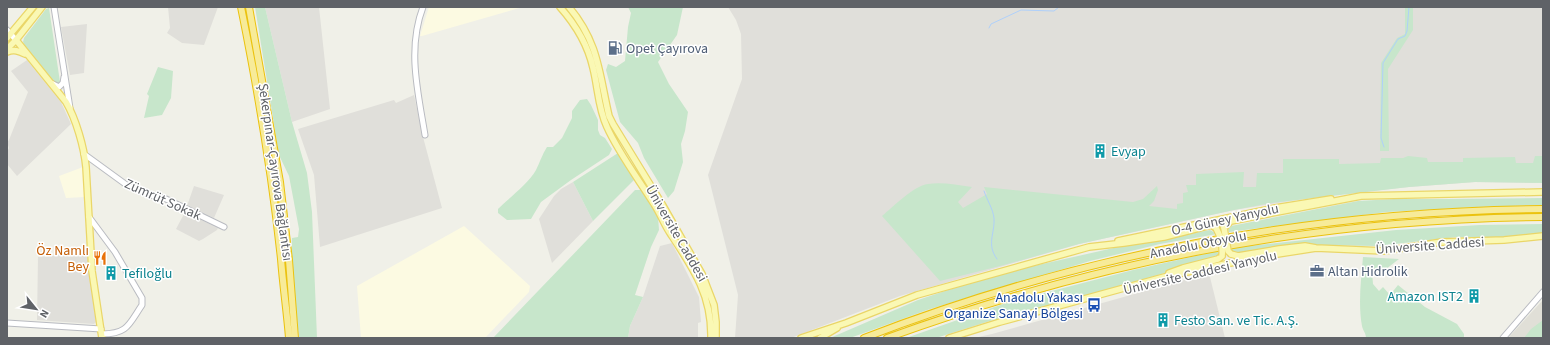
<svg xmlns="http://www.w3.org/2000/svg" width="1550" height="345" font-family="'Source Sans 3',sans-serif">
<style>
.commercial{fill:#fcfae2}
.industrial{fill:#e0dfda}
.education{fill:#e0dfd7}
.green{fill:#c7e6cb}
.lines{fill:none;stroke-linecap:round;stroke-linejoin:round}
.stream{stroke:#afd0fa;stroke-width:1}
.secondary-casing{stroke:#b9bbc1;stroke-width:7}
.primary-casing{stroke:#ead668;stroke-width:8}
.highway-casing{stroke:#ebc20e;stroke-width:8}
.secondary{stroke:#fff;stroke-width:5}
.primary{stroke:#faf8b4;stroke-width:5.5}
.highway{stroke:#f7eb99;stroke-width:6}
.primary-bridge-casing{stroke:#ead668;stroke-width:8;stroke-linecap:butt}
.primary-bridge{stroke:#faf8b4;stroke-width:5.5}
.labels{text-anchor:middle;stroke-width:3;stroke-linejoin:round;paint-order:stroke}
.service-label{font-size:14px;fill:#4e5e75;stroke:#fff;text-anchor:start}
.culture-label{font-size:14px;fill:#0d838f;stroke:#fff;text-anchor:start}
.street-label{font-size:14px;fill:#5f6267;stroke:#fff}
.food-label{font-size:14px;fill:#c56008;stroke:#fff;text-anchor:end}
.transit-label{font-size:14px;fill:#164399;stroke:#fff;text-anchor:end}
</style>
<rect width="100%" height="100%" fill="#f0f0e8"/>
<!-- commercial -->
<path class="commercial" d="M429,7H523L422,36H420Z
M83,167L85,197L66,198L59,176Z
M464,226L530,286L529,292L485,338H361L357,286Z"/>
<!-- industrial -->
<path class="industrial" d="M168,7H218L204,45L182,43L167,33L170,28Z
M265,7H319L330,109L292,122Z
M728,7H1543V181L1534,183L1475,182L1409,187L1315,197L1234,210L1079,244L900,296L791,338H735L738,295L708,175L742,79L741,34L736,20Z
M87,24L84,73L70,75L61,27Z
M27,60L61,102L71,124L17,176L7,164V152L9,148L7,142L9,140L28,92L11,71Z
M414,95L423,137L442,208L320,247L314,175L298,129L394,100L396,103Z
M573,182L593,221L552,263L539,219L554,196L561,189Z
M194,186L224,195L214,218L187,206Z
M185,212L218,228L217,230L203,239L199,241L176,229Z
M672,243L699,297L701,322L698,323V338H628L630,326L643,297L660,246Z
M87,253L96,322L94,324L37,320L38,257Z
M1209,273L1225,338H974L992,334Z"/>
<!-- education -->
<path class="education" d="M1543,299V338H1508L1542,301Z"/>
<!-- green -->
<path class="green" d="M255,7H265L292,122L307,173L312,212L317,338H299L291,259L292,238L298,237L299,229L289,176L279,155Z
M628,7H683L677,35L658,62L669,84L688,112L685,131L681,144L683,162L674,191L668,198L644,158L638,143L620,122L606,70L608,64L616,67L625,61L628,27L631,13Z
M1405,7H1413V30L1388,69L1389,151H1380L1381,63L1397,38L1405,34Z
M49,8L60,82L59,84H56L25,46L23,42L24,38L46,9Z
M158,67L173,71L171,98L162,115L144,118L149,96L147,94Z
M587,99L591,105L598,120V130L600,135L605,138L612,149L609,155L571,180L541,202L531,219L507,220L498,213V209C510,197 528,184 536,170C540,162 542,155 547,147H553L562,138L572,118V111L580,100Z
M618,153L634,180L593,221L573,182Z
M1408,156L1427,158L1428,162H1463V158L1515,157L1516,163H1533L1535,156H1543V183L1475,182L1409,187L1271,203L1234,210L1079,244L1004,265L940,281L882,216C893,207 913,186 928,184C942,182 957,185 972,187L958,202L963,208L987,194L984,187L1133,202L1143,199L1157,186L1158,190L1154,201L1149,206L1177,209V204L1183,203V193L1188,192L1186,185H1196V174L1244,172L1243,187H1256L1257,173H1283V159H1339V164L1380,163L1381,158H1403Z
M635,190H641L658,217L659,230L651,247L635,295L643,297L630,326L628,338H493Z
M1543,198V205L1477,207L1387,212L1229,232L1228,229L1231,226L1358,201L1394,199H1447Z
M1543,224V233L1494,238L1457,237L1377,246L1309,245L1236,254L1232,251L1231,248L1396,230L1480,225Z
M1210,230L1217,234L1160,244L1090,261L930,309L850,338H830L918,300L966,284L1029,267L1118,247Z
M1218,251L1220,253L1217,257L1086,297L993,320L936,338H906L1009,302L1133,270Z
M1363,257L1399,259L1386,269L1372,272L1373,284L1379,291L1383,287L1390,295L1398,285L1425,307L1457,324L1464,334V338H1366C1366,333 1363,331 1362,326C1358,304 1361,280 1363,257Z
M1543,320V338H1524L1531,329Z"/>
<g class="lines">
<!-- stream -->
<path class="stream" d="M989,28L991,24L1021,10L1054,11L1059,7
M1384,147L1381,138L1383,63L1398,39L1405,36L1407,31L1409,7
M984,191C987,200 993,209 994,218C995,234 986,244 997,259"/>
<defs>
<path id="secondary" d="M54,7L70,108
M423,7C407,49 418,92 425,135
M7,30L16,40
M51,83L59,87L63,83L64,77
M84,154L128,186L144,193L166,199L224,227
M89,217L115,252L142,298V305C129,324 128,334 102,334
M7,323L101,329
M1503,338L1543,292"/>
<path id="primary" d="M560,7C575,24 588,45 593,68C598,87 598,108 607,127C618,152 639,180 654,204C660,213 664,224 670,233C693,268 712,295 711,338
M569,7C599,43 599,73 609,116L613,124L662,204L702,274L714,305L716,322V338
M7,38L33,7
M16,40L66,102C76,119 84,147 86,167L92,271L102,338
M7,49L16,40L42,7
M7,52C14,49 19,51 25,54
M1224,228L1231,221L1361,196L1543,192
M1118,241L1275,208L1331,199
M1231,254L1238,256L1279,249L1305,246L1316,248L1384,251L1442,242L1504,240L1543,236
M1169,273L1183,268L1218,259L1222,256
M801,338L846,323L917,295L1089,247L1124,243L1164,237L1211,225L1216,228
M820,338L837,328
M949,338L1000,322L1168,276L1259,257L1316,248"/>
<path id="highway" d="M241,7C258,91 272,174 281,259C283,286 287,312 289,338
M249,7L280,182L289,260L295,338
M864,338C1080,254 1312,211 1543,209
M887,338C1098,261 1318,219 1543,217"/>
</defs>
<!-- secondary casing -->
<use href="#secondary" class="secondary-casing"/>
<!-- primary casing -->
<use href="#primary" class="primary-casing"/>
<!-- highway casing -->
<use href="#highway" class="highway-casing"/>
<!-- secondary -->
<use href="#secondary" class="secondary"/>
<!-- primary -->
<use href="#primary" class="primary"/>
<!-- highway -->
<use href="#highway" class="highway"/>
<defs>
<path id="primary-bridge" d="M1216,228C1221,236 1223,248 1222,256
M1224,228L1228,251L1231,254"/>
</defs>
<!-- primary-bridge casing -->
<use href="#primary-bridge" class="primary-bridge-casing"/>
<!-- primary-bridge -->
<use href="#primary-bridge" class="primary-bridge"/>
</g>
<!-- icons -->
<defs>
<symbol id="fuel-bare" viewBox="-9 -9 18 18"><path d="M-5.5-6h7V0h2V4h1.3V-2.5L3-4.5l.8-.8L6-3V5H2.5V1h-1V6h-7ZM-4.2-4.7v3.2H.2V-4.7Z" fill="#5c6f8a" stroke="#fff" stroke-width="2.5" paint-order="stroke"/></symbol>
<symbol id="building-bare" viewBox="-9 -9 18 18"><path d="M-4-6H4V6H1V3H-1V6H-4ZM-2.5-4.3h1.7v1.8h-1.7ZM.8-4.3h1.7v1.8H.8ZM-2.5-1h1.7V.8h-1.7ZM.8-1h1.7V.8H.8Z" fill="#0f9aa8" stroke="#fff" stroke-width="2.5" paint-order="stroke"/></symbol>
<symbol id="restaurant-bare" viewBox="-9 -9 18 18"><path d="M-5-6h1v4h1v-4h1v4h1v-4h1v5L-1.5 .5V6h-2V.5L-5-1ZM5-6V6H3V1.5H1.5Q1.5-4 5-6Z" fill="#e8710a" stroke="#fff" stroke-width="2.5" paint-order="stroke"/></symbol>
<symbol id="office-bare" viewBox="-9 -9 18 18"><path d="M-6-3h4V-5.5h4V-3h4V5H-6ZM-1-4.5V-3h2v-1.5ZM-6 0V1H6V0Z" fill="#5c6f8a" stroke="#fff" stroke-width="2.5" paint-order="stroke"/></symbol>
<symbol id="bus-bare" viewBox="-9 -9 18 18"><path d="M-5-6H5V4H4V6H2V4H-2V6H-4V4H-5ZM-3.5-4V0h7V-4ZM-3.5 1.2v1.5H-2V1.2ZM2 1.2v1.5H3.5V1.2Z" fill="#1a4fb4" stroke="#fff" stroke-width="2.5" paint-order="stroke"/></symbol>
</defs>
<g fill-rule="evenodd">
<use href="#fuel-bare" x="605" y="38" width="20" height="20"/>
<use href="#building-bare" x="1090" y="141" width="20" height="20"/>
<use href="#restaurant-bare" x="90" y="248" width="20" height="20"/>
<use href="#office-bare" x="1307" y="261" width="20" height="20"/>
<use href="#building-bare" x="101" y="263" width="20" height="20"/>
<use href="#building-bare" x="1464" y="286" width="20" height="20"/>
<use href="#bus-bare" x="1084" y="295" width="20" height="20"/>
<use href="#building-bare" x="1153" y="310" width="20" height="20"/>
</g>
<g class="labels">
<!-- service labels -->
<g class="service-label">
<text x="626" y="53">Opet Çayırova</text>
<text x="1328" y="276">Altan Hidrolik</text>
</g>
<!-- culture labels -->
<g class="culture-label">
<text x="1111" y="156">Evyap</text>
<text x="122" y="278">Tefiloğlu</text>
<text x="1463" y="301" text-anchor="end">Amazon IST2</text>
<text x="1174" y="325">Festo San. ve Tic. A.Ş.</text>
</g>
<!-- street labels -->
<g class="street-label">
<text transform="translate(276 172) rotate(82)" y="5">Şekerpınar-Çayırova Bağlantısı</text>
<text transform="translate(163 199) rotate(24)" y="5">Zümrüt Sokak</text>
<text transform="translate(1225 219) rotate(-12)" y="5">O-4 Güney Yanyolu</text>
<text transform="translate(677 233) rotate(60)" y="5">Üniversite Caddesi</text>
<text transform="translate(1198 244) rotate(-11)" y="5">Anadolu Otoyolu</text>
<text transform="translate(1430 245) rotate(-4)" y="5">Üniversite Caddesi</text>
<text transform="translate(1200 272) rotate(-13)" y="5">Üniversite Caddesi Yanyolu</text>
</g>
<!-- food labels -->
<g class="food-label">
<text x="89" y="255">Öz Namlı<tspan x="89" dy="16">Bey</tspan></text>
</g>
<!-- transit labels -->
<g class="transit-label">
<text x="1083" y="302">Anadolu Yakası<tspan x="1083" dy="16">Organize Sanayi Bölgesi</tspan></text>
</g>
</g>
<!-- border -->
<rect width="1550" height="345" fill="none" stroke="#5f6267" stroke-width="16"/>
<!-- north arrow -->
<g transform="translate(36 309) rotate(120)" stroke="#ffffff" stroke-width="3" paint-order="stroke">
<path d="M0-3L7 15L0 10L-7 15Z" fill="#5f6267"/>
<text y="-6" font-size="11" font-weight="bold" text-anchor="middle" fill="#5f6267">N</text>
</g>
</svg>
